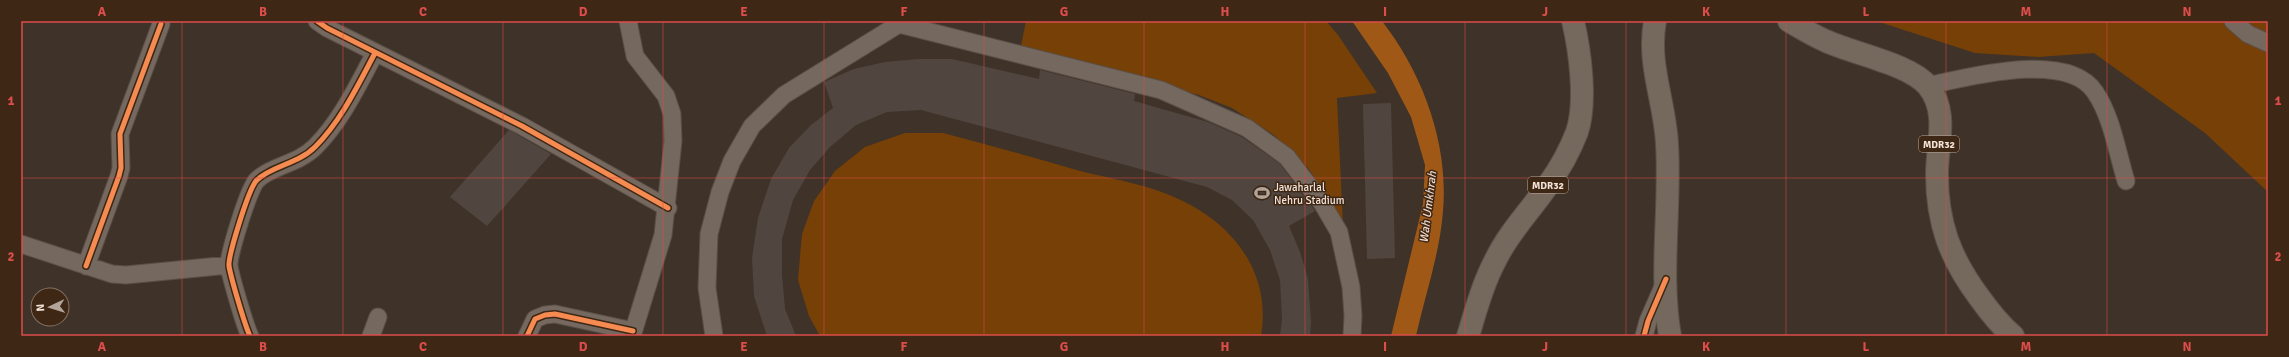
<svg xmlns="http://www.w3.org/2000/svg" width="2289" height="357" font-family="Signika,sans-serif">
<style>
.green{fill:#774006}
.water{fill:#9f5815}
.building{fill:#51463f}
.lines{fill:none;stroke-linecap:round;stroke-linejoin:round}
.minor-casing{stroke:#5a4f47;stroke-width:19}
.major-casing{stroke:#5a4f47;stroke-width:24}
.minor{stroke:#74685f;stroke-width:17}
.major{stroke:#75685d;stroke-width:22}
.cycleway-casing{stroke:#3e2715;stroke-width:8}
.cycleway{stroke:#f68b52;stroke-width:5}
.grid{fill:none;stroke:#dc4d4b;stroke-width:1;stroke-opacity:0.55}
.labels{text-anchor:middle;stroke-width:3;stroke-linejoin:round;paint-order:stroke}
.shield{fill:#3e2715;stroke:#bcaa9d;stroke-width:1}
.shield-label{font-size:10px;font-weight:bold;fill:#f2e2d7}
.poi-label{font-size:11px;fill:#f2e2d7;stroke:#3e2715;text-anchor:start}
.water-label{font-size:12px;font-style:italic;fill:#f0dacb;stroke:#3e2715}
.neatline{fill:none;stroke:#dc4d4b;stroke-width:1.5}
.grid-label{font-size:13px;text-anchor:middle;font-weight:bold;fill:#dc4d4b}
</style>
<rect width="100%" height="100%" fill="#3f3229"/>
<!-- green -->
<path class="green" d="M1026,21H1326L1338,35L1377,93L1337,98L1344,247L1331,204L1308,168L1274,135L1232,108L1199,95L1020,51Z
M1876,21H2268V192L2205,133L2094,53L2038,57L1975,53Z
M905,133H943C989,145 1035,158 1080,171C1109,178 1148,185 1174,197C1231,221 1272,271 1261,336H820L809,316L798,280L802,234L814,201L835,171L865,147Z"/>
<!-- water -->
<path class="water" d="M1352,21H1382C1423,74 1449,144 1443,211C1440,253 1425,295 1416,336H1391L1423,204L1425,165L1411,117L1388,73Z"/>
<!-- building -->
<path class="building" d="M918,59H952L1039,79L1040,70L1135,94L1134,101L1208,122L1242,137L1280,164L1315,211L1289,226L1300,252L1308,279L1311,322L1310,336H1280L1282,319L1280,280L1270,250L1253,220L1232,200L1207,187L921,110L887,112L856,125L830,147L810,170L793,200L782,239V275L785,309L796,336H767L754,296L752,258L758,218L771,179L789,148L811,125L833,108L824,82L854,69L885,62Z
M1391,103L1395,258L1367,259L1363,104Z
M509,130L551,154L487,226L450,197Z"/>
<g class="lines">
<defs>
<path id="minor" d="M317,21L327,28L522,126L668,208
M628,21L635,56L666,96L672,114L673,141L663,235L632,336
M2233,21L2248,34L2268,43
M1927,86C1968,77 2068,50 2095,92C2112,117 2117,152 2126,181
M21,244L112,274L126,275L229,265
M86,266L119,176L121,168L120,134L161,24
M250,336C245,326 231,278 229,266C228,256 249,187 257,180C271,166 298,164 315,147C341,121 358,85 375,53
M371,336L378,317
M527,336L535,319L545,315L555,314L633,331
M714,336L707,288L709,234L720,192L732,161L752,126L784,95L899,24L1161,90L1247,128L1287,157L1322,203L1339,232L1351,287L1353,316L1352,336
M1644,336L1648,321L1665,282"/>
<path id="major" d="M1655,21C1647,64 1665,102 1667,144C1671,208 1659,273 1670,336
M1789,21C1801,28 1814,36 1826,41C1854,54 1910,64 1928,86C1949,112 1937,144 1937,174C1937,223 1950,258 1979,297C1989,311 2000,325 2013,336
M1468,336C1476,310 1483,283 1496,259C1509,232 1531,210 1548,185C1559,170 1570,150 1577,132C1587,102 1580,51 1573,21"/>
</defs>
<!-- minor casing -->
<use href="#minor" class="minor-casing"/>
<!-- major casing -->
<use href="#major" class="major-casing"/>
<!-- minor -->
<use href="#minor" class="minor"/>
<!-- major -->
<use href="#major" class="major"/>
<defs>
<path id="cycleway" d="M317,21L327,28L522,126L668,208
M86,266L119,176L121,168L120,134L161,24
M250,336C245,326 231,278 229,266C228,256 249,187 257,180C271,166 298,164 315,147C341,121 358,85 375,53
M527,336L535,319L545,315L555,314L633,331
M1644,336L1648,321L1666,279"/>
</defs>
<!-- cycleway casing -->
<use href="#cycleway" class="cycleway-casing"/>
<!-- cycleway -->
<use href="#cycleway" class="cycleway"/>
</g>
<!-- grid -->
<path class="grid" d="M182,21V336M343,21V336M503,21V336M663,21V336M824,21V336M984,21V336M1144,21V336M1305,21V336M1465,21V336M1626,21V336M1786,21V336M1946,21V336M2107,21V336M21,178H2268"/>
<!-- icons -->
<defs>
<symbol id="stadium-bare" viewBox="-9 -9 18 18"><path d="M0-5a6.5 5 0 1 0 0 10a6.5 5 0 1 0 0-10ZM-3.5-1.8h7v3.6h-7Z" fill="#b3a49a" stroke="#3e2715" stroke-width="2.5" paint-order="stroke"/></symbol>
</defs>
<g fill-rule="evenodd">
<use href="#stadium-bare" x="1251" y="182" width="22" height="22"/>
</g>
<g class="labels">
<!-- shield labels -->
<g class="shield">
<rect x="1919" y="136" width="40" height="16" rx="3"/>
<rect x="1528" y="177" width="40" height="16" rx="3"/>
</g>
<g class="shield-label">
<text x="1939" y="148">MDR32</text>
<text x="1548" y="189">MDR32</text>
</g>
<!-- poi labels -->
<g class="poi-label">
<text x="1274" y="191">Jawaharlal<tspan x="1274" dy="13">Nehru Stadium</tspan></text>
</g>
<!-- water labels -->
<g class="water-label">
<text transform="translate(1428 207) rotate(-83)" y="4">Wah Umkhrah</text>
</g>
</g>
<!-- border -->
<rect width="2289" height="357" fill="none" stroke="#3e2715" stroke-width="44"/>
<!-- north arrow -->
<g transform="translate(50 307) rotate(266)"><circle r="19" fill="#3e2715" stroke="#867263"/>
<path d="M0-3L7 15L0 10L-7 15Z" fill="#b3a49a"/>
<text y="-6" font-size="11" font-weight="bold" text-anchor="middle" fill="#f2e2d7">N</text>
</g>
<rect x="22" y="22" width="2245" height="313" class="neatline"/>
<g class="grid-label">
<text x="102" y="16">A</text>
<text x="263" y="16">B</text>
<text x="423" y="16">C</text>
<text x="583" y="16">D</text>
<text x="744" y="16">E</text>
<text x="904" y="16">F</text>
<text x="1064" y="16">G</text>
<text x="1225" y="16">H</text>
<text x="1385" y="16">I</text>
<text x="1545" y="16">J</text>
<text x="1706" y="16">K</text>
<text x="1866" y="16">L</text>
<text x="2026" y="16">M</text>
<text x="2187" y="16">N</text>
<text x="11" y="105">1</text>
<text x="2278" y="105">1</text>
<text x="11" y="261">2</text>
<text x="2278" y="261">2</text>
<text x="102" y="351">A</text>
<text x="263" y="351">B</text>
<text x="423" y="351">C</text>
<text x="583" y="351">D</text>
<text x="744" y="351">E</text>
<text x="904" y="351">F</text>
<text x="1064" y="351">G</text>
<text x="1225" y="351">H</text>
<text x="1385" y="351">I</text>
<text x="1545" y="351">J</text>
<text x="1706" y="351">K</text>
<text x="1866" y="351">L</text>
<text x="2026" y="351">M</text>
<text x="2187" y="351">N</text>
</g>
</svg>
